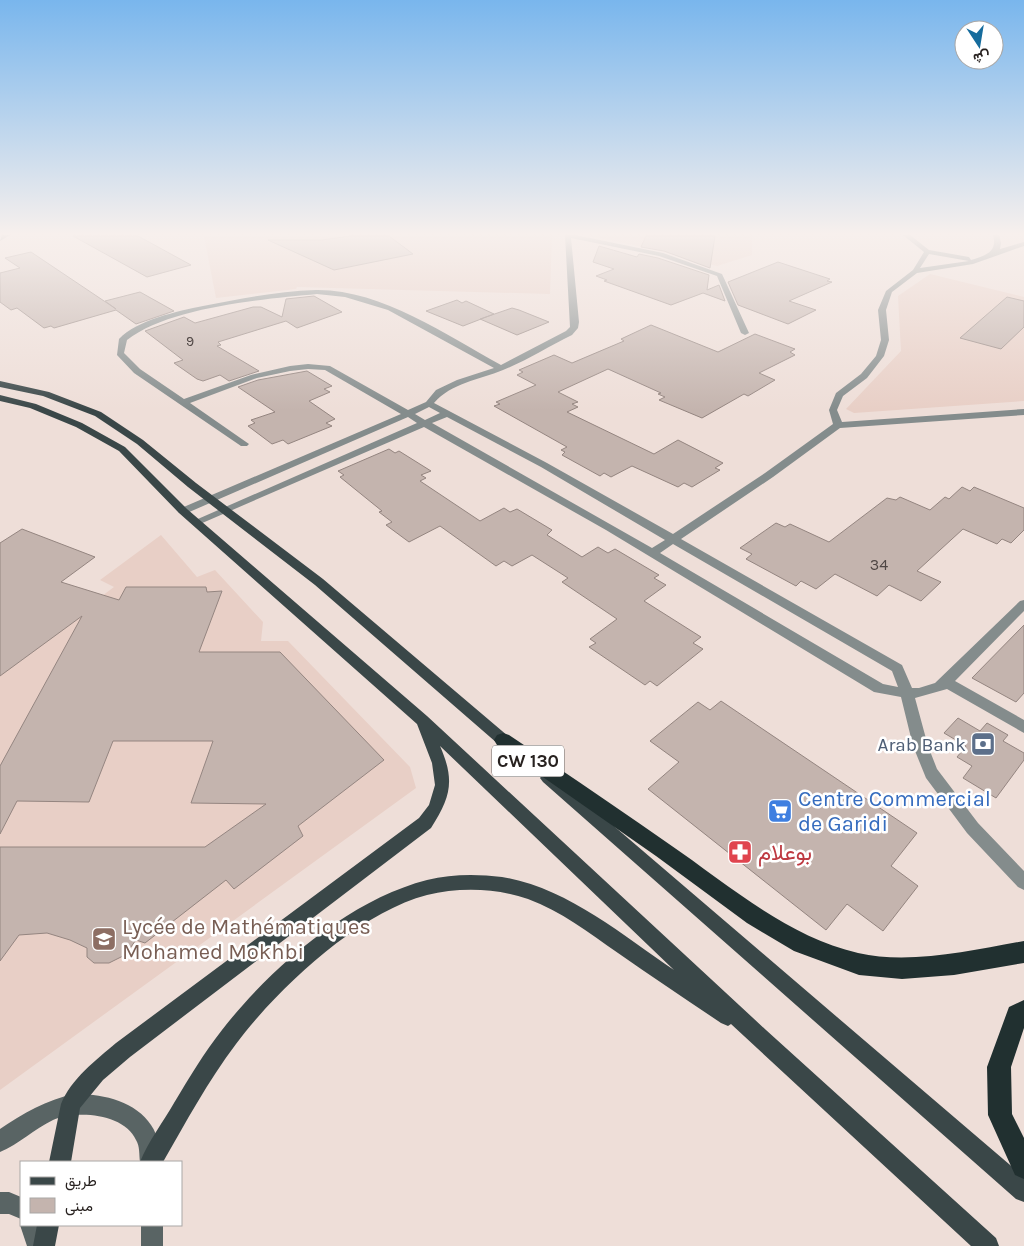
<svg xmlns="http://www.w3.org/2000/svg" width="1024" height="1246" font-family="Karla,Vazirmatn,sans-serif">
<style>
.built{fill:#e8cfc6}
.building{fill:#c4b4ae;stroke:#948580}
.lines{fill:none;stroke-linecap:round;stroke-linejoin:round}
.street{fill:#848c8c;fill-rule:evenodd}
.secondary{fill:#596464;fill-rule:evenodd}
.primary{fill:#3a4748;fill-rule:evenodd}
.highway{fill:#213030;fill-rule:evenodd}
.labels{text-anchor:middle;stroke-width:5;stroke-linejoin:round;paint-order:stroke}
.far-number-label{font-size:14px;fill:#4f4644}
.number-label{font-size:16px;fill:#4f4644}
.shield{fill:#fff;stroke:#686463;stroke-width:1}
.shield-label{font-size:18px;font-weight:bold;fill:#282220}
.service-label{font-size:19px;fill:#4e5e75;stroke:#fff;text-anchor:end}
.near-shop-label{font-size:22px;fill:#366cbe;stroke:#fff;text-anchor:start}
.near-health-label{font-size:22px;fill:#be3a42;stroke:#fff;text-anchor:start}
.near-education-label{font-size:22px;fill:#785e54;stroke:#fff;text-anchor:start}
</style>
<rect width="100%" height="100%" fill="#eeded8"/>
<!-- built -->
<path class="built" d="M552,235L550,294L297,287L296,289L216,298L204,236Z
M585,235H752V255L717,266L648,248Z
M930,274L1024,297V401L854,413L846,409L901,351L898,296Z
M161,535L197,577L215,570L263,622L261,641H288L410,767L416,788L0,1090V672L114,587L100,580Z"/>
<!-- building -->
<path class="building" d="M73,236H138L191,265L147,277Z
M350,236H389L413,254L334,270L268,240H322Z
M646,236H715L710,268L664,251L641,247Z
M599,246L637,257L639,254L658,258L709,275L707,290L719,285L725,301L703,293L671,305L604,281L607,280L596,276L614,269L593,262Z
M31,252L116,309L105,301L140,292L174,311L136,324L116,310L54,328L51,326L44,328L17,308L11,310L0,302V273L20,268L5,258Z
M778,262L830,279L827,281L832,282L789,301L816,310L788,324L738,305L728,282Z
M314,296L342,312L297,328L286,321L218,342L221,345L217,346L259,371L229,381L220,375L203,381L197,379L174,363L183,360L145,331L184,317L195,323L253,307H261L282,317L286,299Z
M1007,297L1024,301V327L1001,349L960,338Z
M457,300L462,303L466,301L494,314L463,326L426,311Z
M512,308L519,310L549,322L517,335L480,319Z
M651,325L718,352L755,334L795,349L790,352L795,355L759,373L775,380L748,396L744,394L702,418L659,400L665,397L658,394L661,393L608,369L558,392L578,402L572,404L578,407L567,412L654,454L678,440L723,463L715,468L720,470L692,487L684,483L678,487L632,466L611,477L604,473L600,476L562,455L565,452L561,450L567,447L494,406L500,404L496,402L536,385L517,375L523,372L519,370L554,355L572,363L624,341L621,339Z
M307,371L332,386L324,389L330,392L309,401L335,419L326,423L332,426L288,444L283,440L272,444L248,426L255,423L251,420L275,412L238,387L258,380Z
M389,449L395,453L399,451L431,471L421,475L426,478L420,481L480,521L504,508L510,512L517,509L552,530L547,535L582,557L598,547L608,553L615,549L659,575L654,578L666,585L644,601L701,637L693,643L703,649L657,686L650,681L645,685L589,647L596,643L590,639L617,619L562,582L568,578L532,555L512,566L504,561L496,566L440,526L409,542L386,525L392,522L379,512L382,511L340,477L344,475L338,471Z
M962,487L970,491L974,487L1024,508V530L1011,543L1002,539L997,544L963,529L917,571L941,582L921,601L889,585L877,596L835,574L816,589L801,581L796,586L746,559L752,554L740,548L776,523L785,527L790,524L829,542L887,498L896,500L900,497L930,510L945,497L949,499Z
M22,529L95,557L61,582L119,600L126,587H206L207,592L222,591L199,652H280L384,760L298,826L303,836L234,889L226,880L145,943L136,940L125,955L109,963H94L87,957V948L70,940L47,933L19,935L0,961V847H205L266,804L191,803L213,741H113L89,802L17,801L0,834V766L82,616L0,676V543Z
M1024,625V693L1016,702L972,678Z
M721,701L917,833L891,866L918,886L883,931L847,904L826,930L648,789L679,762L650,741L698,702L710,710Z
M958,718L980,731L987,723L1008,735L1003,741L1024,753V760L996,798L963,778L972,766L957,757L966,746L944,733Z"/>
<g class="lines">
<!-- street -->
<path class="street" d="M565,235H575L663,253L722,274L749,333L745,335L741,333L717,276L659,256L571,238L579,322L578,328L572,335C549,346 526,361 503,370C479,380 451,383 434,403L547,463L673,534L765,473L833,424L829,410L836,393L861,374L876,356L881,340L878,310L886,291L913,270L924,252L903,235H910L929,250L969,257L971,260C985,256 998,252 993,235H999L1001,243L1000,249L1024,242V246L973,264L917,273L892,292L886,310L889,340L884,356L867,378L843,396L837,410L842,422L1024,409V415L840,428L773,477L681,539L902,665L912,688H919L935,683L1020,601L1024,600V611L955,681L1024,720V733L947,689L915,698L928,746L937,769L978,823L1024,871V890L1018,887L967,833L926,778L913,746L901,697L874,692L606,530L424,427L200,524L196,525L191,522L417,423L408,417L187,513H179L178,511L179,509L401,414L325,370L308,369L290,371L257,378L190,403L249,444L247,446H241L134,373L117,355L119,339C137,320 178,311 203,306C240,299 278,291 316,290C381,289 446,335 501,365L566,331L570,327ZM929,254L969,261L920,268ZM317,294L345,297L388,310L494,368L457,380L436,390L426,402L408,410L330,366L308,364L290,366L251,375L184,399L140,369L124,353L127,340C169,307 264,299 317,294ZM429,407L440,413L425,420L415,414ZM447,417L541,467L665,540L652,548L432,423ZM673,544L892,671L898,687L883,684L660,553Z"/>
<!-- secondary -->
<path class="secondary" d="M2,235H10L0,241Z
M74,1094C100,1093 136,1101 151,1125C159,1136 159,1150 162,1162H140C139,1155 140,1146 136,1140C124,1113 76,1110 53,1120C34,1129 19,1144 0,1152V1129C23,1113 47,1100 74,1094Z
M0,1192H9L21,1197V1219L9,1214H0Z
M21,1221V1225H42L49,1246H27L20,1225Z
M141,1225H163V1246H141Z"/>
<!-- primary -->
<path class="primary" d="M0,381L49,392L101,412L143,440L196,483L323,579L515,742L517,746L515,750L510,752L505,750L315,585L188,487L137,444L95,416L43,396L0,387Z
M0,395L36,404L82,423L125,447L187,509L427,716L766,1030L996,1238L999,1246H971L731,1024L728,1026L721,1023C687,1000 652,977 618,953C589,933 561,911 528,899C497,888 459,887 427,895C358,913 278,988 236,1044C208,1081 186,1122 163,1162H140C148,1142 163,1122 174,1103C189,1078 204,1053 222,1030C270,968 349,900 427,880C451,874 477,874 502,877C566,887 622,935 674,970L440,746C455,780 451,797 431,828L130,1057L103,1080L80,1108L71,1162H49L61,1104C71,1079 96,1060 116,1043L419,818L429,805L435,785L432,763L417,724L179,513L119,451L76,427L30,408L0,401Z
M548,772L553,774L1024,1177V1202L1016,1199L543,782L540,778L543,774Z
M37,1225H59L55,1246H33Z"/>
<!-- highway -->
<path class="highway" d="M503,733L509,735C563,771 616,807 669,844C729,885 786,936 858,953C910,965 973,950 1024,941V963L954,975L902,979L859,975L794,951L747,923L656,856L497,745L494,740L497,735Z
M1024,1000V1028L1011,1067L1012,1114L1024,1138V1179L1015,1175L988,1115L987,1067L1009,1007Z"/>
</g>
<!-- sky -->
<linearGradient id="sky" x2="0" y2="1"><stop stop-color="#79b6ed"/><stop offset="0.57" stop-color="#f7f0ed"/><stop offset="1" stop-color="#f7f0ed" stop-opacity="0"/></linearGradient>
<rect width="1024" height="410" fill="url(#sky)"/>
<!-- icons -->
<defs>
<symbol id="bank-square" viewBox="-11 -11 22 22"><rect x="-9" y="-9" width="18" height="18" rx="4" fill="#5c6f8a" stroke="#fff"/><path d="M-6-4H6V4H-6ZM0-2.3a2.3 2.3 0 1 0 0 4.6a2.3 2.3 0 1 0 0-4.6Z" fill="#fff"/></symbol>
<symbol id="supermarket-square" viewBox="-11 -11 22 22"><rect x="-9" y="-9" width="18" height="18" rx="4" fill="#3f7fe0" stroke="#fff"/><path d="M-6-5.5h2.5l.6 2H6L4.5 2H-2.5L-4.4-4H-6ZM-1.5 3.2a1.3 1.3 0 1 0 .1 0ZM3 3.2a1.3 1.3 0 1 0 .1 0Z" fill="#fff"/></symbol>
<symbol id="pharmacy-square" viewBox="-11 -11 22 22"><rect x="-9" y="-9" width="18" height="18" rx="4" fill="#e0444e" stroke="#fff"/><path d="M-2-6h4v4h4v4h-4v4h-4v-4h-4v-4h4Z" fill="#fff"/></symbol>
<symbol id="school-square" viewBox="-11 -11 22 22"><rect x="-9" y="-9" width="18" height="18" rx="4" fill="#8d6e63" stroke="#fff"/><path d="M0-5L7-2L0 1L-7-2ZM-4 1L0 2.5L4 1V4Q0 6-4 4Z" fill="#fff"/></symbol>
</defs>
<g fill-rule="evenodd">
<use href="#bank-square" x="969" y="730" width="28" height="28"/>
<use href="#supermarket-square" x="766" y="797" width="28" height="28"/>
<use href="#pharmacy-square" x="726" y="838" width="28" height="28"/>
<use href="#school-square" x="90" y="925" width="28" height="28"/>
</g>
<g class="labels">
<!-- far-number labels -->
<g class="far-number-label">
<text x="190" y="346">9</text>
</g>
<!-- number labels -->
<g class="number-label">
<text x="879" y="570">34</text>
</g>
<!-- shield labels -->
<rect class="shield" x="492" y="745.5" width="72" height="31" rx="4"/>
<g class="shield-label">
<text x="528" y="767">CW 130</text>
</g>
<!-- service labels -->
<g class="service-label">
<text x="966" y="751">Arab Bank</text>
</g>
<!-- near-shop labels -->
<g class="near-shop-label">
<text x="798" y="806">Centre Commercial<tspan x="798" dy="25">de Garidi</tspan></text>
</g>
<!-- near-health labels -->
<g class="near-health-label">
<text x="758" y="860">بوعلام</text>
</g>
<!-- near-education labels -->
<g class="near-education-label">
<text x="122" y="934">Lycée de Mathématiques<tspan x="122" dy="25">Mohamed Mokhbi</tspan></text>
</g>
</g>
<!-- legend -->
<rect x="20" y="1161" width="162" height="65" fill="#ffffff" stroke="#a9a7a6"/>
<rect x="30" y="1177" width="25" height="8" fill="#3a4748" stroke="#a9a7a6"/>
<text x="65" y="1186" font-size="15" fill="#282220">طريق</text>
<rect x="30" y="1198" width="25" height="15" fill="#c4b4ae" stroke="#a9a7a6"/>
<text x="65" y="1211" font-size="15" fill="#282220">مبنى</text>
<!-- north arrow -->
<g transform="translate(979 45) rotate(168)"><circle r="24" fill="#ffffff" stroke="#a9a7a6"/>
<path d="M0-4L9 19L0 12L-9 19Z" fill="#166c9d"/>
<text y="-8" font-size="14" font-weight="bold" text-anchor="middle" fill="#282220">ش</text>
</g>
</svg>
